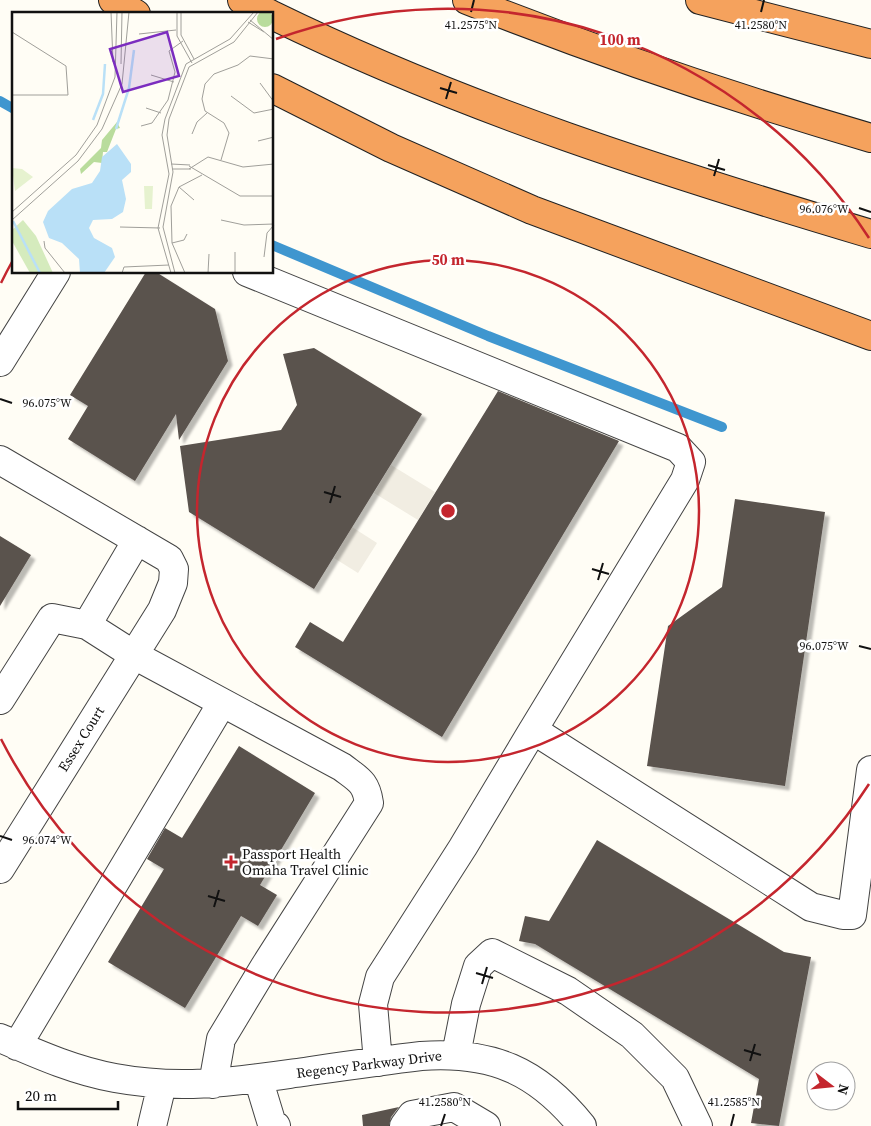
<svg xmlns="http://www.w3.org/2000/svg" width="871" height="1126" font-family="'Source Serif 4',serif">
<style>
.plaza{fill:#f1ede2}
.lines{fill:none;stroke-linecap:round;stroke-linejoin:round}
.stream{stroke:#3f96cf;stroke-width:10}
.building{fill:#5a524d;filter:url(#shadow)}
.minor-casing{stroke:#444;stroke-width:30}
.highway-casing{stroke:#222;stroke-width:30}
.minor{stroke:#fff;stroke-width:28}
.highway{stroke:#f5a25d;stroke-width:28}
.ticks{fill:none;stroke:#111;stroke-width:2}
.ring{fill:none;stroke:#c4262e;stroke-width:2.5}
.poi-dot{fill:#c4262e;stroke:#fff;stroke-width:2}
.labels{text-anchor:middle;stroke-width:5;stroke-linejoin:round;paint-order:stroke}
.street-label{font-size:14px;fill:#111;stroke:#fff}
.poi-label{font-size:14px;fill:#111;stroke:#fff;text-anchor:start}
.inset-river{fill:none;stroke:#b9e0f7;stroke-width:2.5}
.inset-road{fill:none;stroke:#a09f9a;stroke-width:1}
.view{fill:#7b2cbf;fill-opacity:0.15;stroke:#7b2cbf;stroke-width:2.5}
.inset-edge{fill:none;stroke:#111;stroke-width:2.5}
.ticks-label{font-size:12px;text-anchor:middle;fill:#111;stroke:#fff;stroke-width:5;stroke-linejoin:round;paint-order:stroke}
.centre{fill:#c4262e;stroke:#fff;stroke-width:2.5}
.ring-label{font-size:15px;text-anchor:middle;font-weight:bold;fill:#c4262e;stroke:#fff;stroke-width:5;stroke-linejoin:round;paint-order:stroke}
</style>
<defs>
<filter id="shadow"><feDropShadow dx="4.5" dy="4.5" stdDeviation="1" flood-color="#0004"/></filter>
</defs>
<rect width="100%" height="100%" fill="#fffdf5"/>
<!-- plaza -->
<path class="plaza" d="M391,465L435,492L418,520L374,493Z
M352,527L377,543L358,573L334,558Z"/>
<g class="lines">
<!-- stream -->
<path class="stream" d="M0,101L14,109
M272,245L488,336L722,427"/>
</g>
<!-- building -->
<path class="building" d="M146,272H156L215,309L228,361L179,440L176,414L135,481L68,439L88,406L70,395Z
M314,348L422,414L314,589L189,512L180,446L281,430L297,405L283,354Z
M498,391L619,441L442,737L295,647L310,622L343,642Z
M735,499L825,512L785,786L647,766L668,626L722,587Z
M0,536L31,555L0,606Z
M239,746L315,793L260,885L277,895L258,926L241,916L185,1008L108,962L164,869L147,859L165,828L182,838Z
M597,840L784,952L811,957L779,1126L751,1123L759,1079L535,944L519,941L525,916L549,921Z
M399,1107L391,1117L389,1126H363L362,1115Z"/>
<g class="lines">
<defs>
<path id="minor" d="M247,272L678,448L691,462L685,480L533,730L811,907L843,915H852L871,770
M0,362L56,272
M0,460L169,559L174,569L173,583L162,610L0,869
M87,625L137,540
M0,700L52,618L87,625L134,655L342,767C359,780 366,782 369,803L265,966L221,1039L213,1084
M0,1038C37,1054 75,1071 115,1078C180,1090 232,1082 296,1073C338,1067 379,1061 421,1056C491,1051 537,1070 582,1126
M17,1046L222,703
M456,1055L466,1004L478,966L492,953L568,991L632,1035L675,1078L698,1126
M378,1062L373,1004L380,977L463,847L533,730
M258,1078L272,1124L276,1126
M152,1126L162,1084
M404,1126L412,1115L454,1107L486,1126"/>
<path id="highway" d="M113,0L136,14
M242,0L270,14
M467,0C600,53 734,98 871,138
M700,0L871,44
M272,15C464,109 667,173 871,234
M272,88L391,148L532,210L871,336"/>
</defs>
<!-- minor casing -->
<use href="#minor" class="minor-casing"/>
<!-- highway casing -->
<use href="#highway" class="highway-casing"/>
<!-- minor -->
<use href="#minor" class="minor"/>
<!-- highway -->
<use href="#highway" class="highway"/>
</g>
<!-- ticks -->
<path class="ticks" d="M471,12L474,0M761,12L764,0M440,88L457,93M446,99L451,82M708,165L725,170M714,176L719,159M859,208L871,212M0,399L12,403M324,492L341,497M330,503L335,486M592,569L609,574M598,580L603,563M859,646L871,649M0,836L12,840M208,896L225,901M214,907L219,890M476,973L493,978M482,984L487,967M744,1050L761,1055M750,1061L755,1044M441,1126L445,1114M731,1126L734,1114"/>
<!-- distance rings -->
<g class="ring">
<circle cx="448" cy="511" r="251"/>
<path d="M869 784A502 502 0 0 1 1 739M1 283A502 502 0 0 1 13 260M276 39A502 502 0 0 1 869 238"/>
</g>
<!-- markers -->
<path class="poi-dot" d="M228.5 854.5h5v5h5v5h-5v5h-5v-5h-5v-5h5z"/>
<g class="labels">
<!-- street labels -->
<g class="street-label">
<text transform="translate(81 739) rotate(-58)" y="5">Essex Court</text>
<text transform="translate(369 1064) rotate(-7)" y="5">Regency Parkway Drive</text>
</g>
<!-- poi labels -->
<g class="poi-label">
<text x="242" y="859">Passport Health<tspan x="242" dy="16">Omaha Travel Clinic</tspan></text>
</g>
</g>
<!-- overview -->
<g transform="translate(12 12)">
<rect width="261" height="261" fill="#fffdf5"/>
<path d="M11,208L24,224L41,261H18L0,229V218Z" fill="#d5ebbd"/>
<path d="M245 7a8 8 0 1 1 16 0a8 8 0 1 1-16 0ZM105,110L108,116L104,117L95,140H91L90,151L82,150L69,162L68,157L89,136L90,128Z" fill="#b9dc9c"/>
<path d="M0,156L10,157L21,165L3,179ZM132,174H141L140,197H133Z" fill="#e6f2cf"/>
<path d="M105,132L119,152V160L110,168L114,187L111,200L100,207L81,208L77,216L82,226L100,236L103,245L92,261H68L67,247L50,231L37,226L31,210L36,199L60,177L80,171L88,159L90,145Z" fill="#b9e0f7"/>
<path class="inset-river" d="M81,108L91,82L93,52M104,117L117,76L122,38M1,209L28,261"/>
<path class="inset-road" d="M99,0L101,50M165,0V24L180,51M169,0V23L182,47M238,8L262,28M236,10L252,20M0,20L54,54L56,83H0M127,22L164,18M109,52L110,0M139,63L162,70M248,71L262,90M219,84L242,101L262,97M134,96L149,101M129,114L140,111L156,88L163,60L157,39L171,29M180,122L185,110L195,101M246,129L262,125M209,148L217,121L212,111L193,99L190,87L193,72L202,62L226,53L238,44L262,47M159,152L178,153M177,154L228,184H262M160,157H179M177,157L196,145L231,155L262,152M167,175L182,188M0,200L64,143L85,113L103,65L105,0M0,208L66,149L90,117L110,72L117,0M209,208L232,213L262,212M108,215L148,216M32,229L33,236L53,261M160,231L172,228L175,222M223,240V261M252,245L255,221L262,213M110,261L112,255L157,253M159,261L146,216L157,162L150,123L153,107L174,52L218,27L242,0M163,261L151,215L161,160L155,123L157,107L177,55L222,30L246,0M173,261L160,231L159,194L167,175L190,163M196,261L197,242"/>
<path class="view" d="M155,20L167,64L111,80L98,37Z"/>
<rect width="261" height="261" class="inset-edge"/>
</g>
<g class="ticks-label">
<text x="471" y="29">41.2575°N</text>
<text x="761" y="29">41.2580°N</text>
<text x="824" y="213">96.076°W</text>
<text x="47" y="407">96.075°W</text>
<text x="824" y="650">96.075°W</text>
<text x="47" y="844">96.074°W</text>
<text x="445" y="1106">41.2580°N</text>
<text x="734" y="1106">41.2585°N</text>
</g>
<circle cx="448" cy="511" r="8" class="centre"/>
<g class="ring-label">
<text x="620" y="45">100 m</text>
<text x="448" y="265">50 m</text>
</g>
<!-- north arrow -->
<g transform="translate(831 1086) rotate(106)"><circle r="24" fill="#ffffff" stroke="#a0a0a0"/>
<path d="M0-4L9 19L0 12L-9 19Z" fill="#c4262e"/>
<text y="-8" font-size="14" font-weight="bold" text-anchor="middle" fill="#111111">N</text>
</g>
<!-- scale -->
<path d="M18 1101v8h100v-8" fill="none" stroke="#111111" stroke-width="2.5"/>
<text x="25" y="1101" font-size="15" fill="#111111" stroke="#ffffff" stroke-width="4" paint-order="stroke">20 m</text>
</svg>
